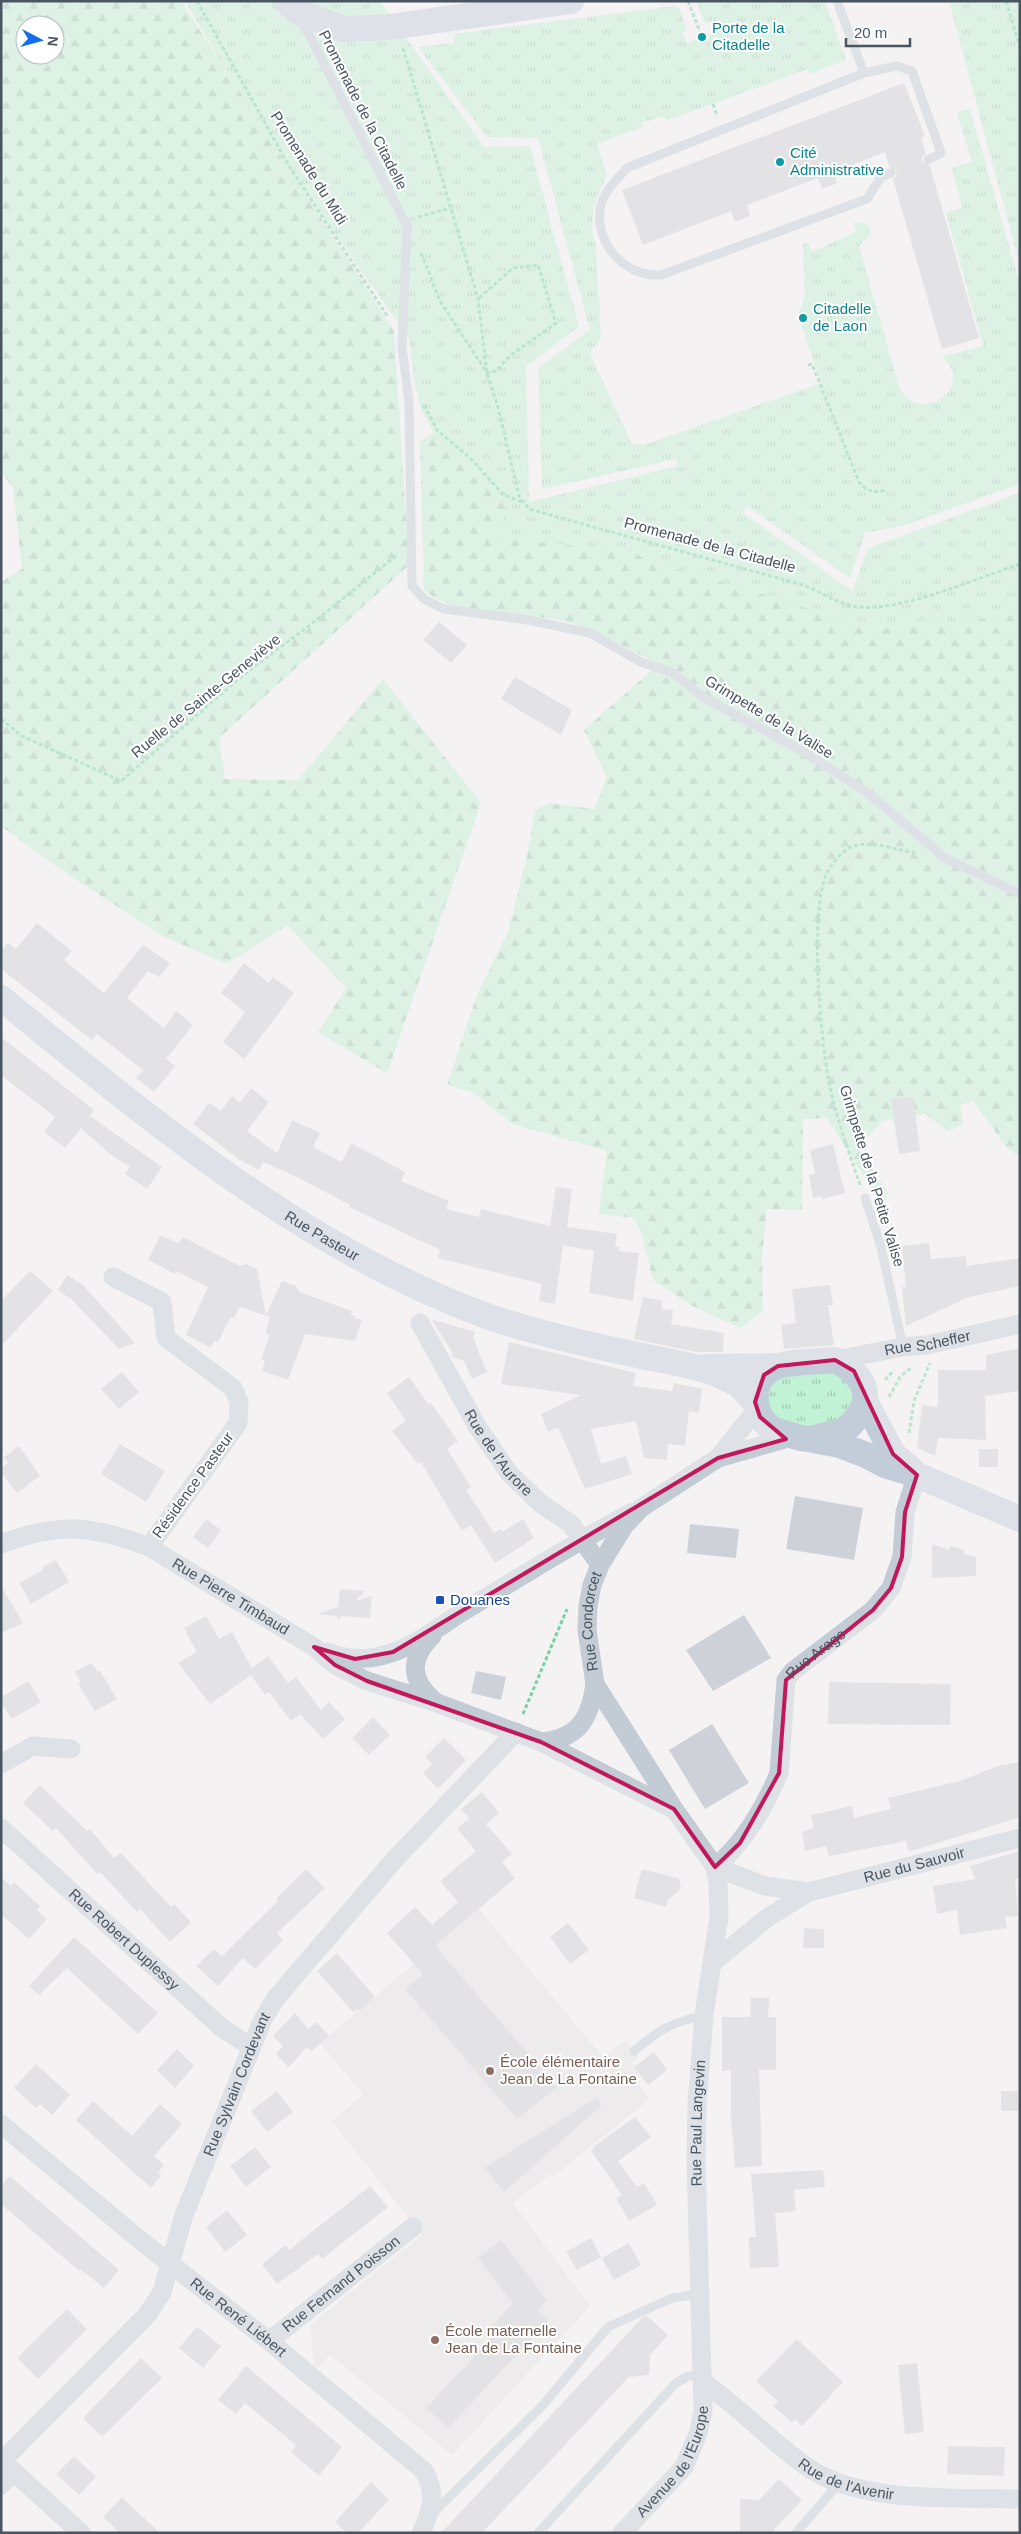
<svg xmlns="http://www.w3.org/2000/svg" width="1021" height="2534" font-family="Arial,sans-serif">
<style>
.education{fill:#e5e3e4}
.grass{fill:url(#grass-tufts)}
.forest{fill:url(#forest-firs);fill-rule:evenodd}
.building{fill:#ced1d7}
.lines{fill:none;stroke-linecap:round;stroke-linejoin:round}
.path{stroke:#77d2a8;stroke-width:3;stroke-dasharray:4 2.5;stroke-linecap:butt}
.lane{stroke:#c3ccd4;stroke-width:9}
.street{stroke:#c3ccd4;stroke-width:19}
.secondary{stroke:#c3cdd9;stroke-width:26}
.marked{fill:none;stroke:#c2185b;stroke-width:4;stroke-linejoin:round}
.culture-dot{fill:#0f9aa8;stroke:#fff;stroke-width:2}
.transit-dot{fill:#1a4fb4;stroke:#fff;stroke-width:2}
.education-dot{fill:#8d6e63;stroke:#fff;stroke-width:2}
.labels{text-anchor:middle;stroke-width:4;stroke-linejoin:round;paint-order:stroke}
.culture-label{font-size:15px;fill:#0d838f;stroke:#fff;text-anchor:start}
.street-label{font-size:15px;fill:#495561;stroke:#fff}
.transit-label{font-size:15px;fill:#164399;stroke:#fff;text-anchor:start}
.education-label{font-size:15px;fill:#785e54;stroke:#fff;text-anchor:start}
</style>
<defs>
<pattern id="grass-tufts" width="24" height="20" patternUnits="userSpaceOnUse" patternTransform="scale(1.25)"><rect width="24" height="20" fill="#c1f2d5"/><path d="M3 7l-1-3M5 7V3M7 7l1-3M15 17l-1-3M17 17v-4M19 17l1-3" fill="none" stroke="#9fc7b0"/></pattern>
<pattern id="forest-firs" width="22" height="20" patternUnits="userSpaceOnUse" patternTransform="scale(1.25)"><rect width="22" height="20" fill="#c1f2d5"/><path d="M5 1l3.5 6h-7zM16 11l3.5 6h-7z" fill="#9fc7b0"/></pattern>
</defs>
<rect width="100%" height="100%" fill="#f4f2f2"/>
<!-- education -->
<path class="education" d="M479,1909L603,2057L625,2040L638,2056L631,2063L639,2074L634,2079L650,2099L554,2176L551,2174L513,2203L590,2306L452,2455L330,2355L318,2368L314,2366L310,2325L422,2235L332,2122L363,2094L320,2043Z"/>
<!-- grass -->
<path class="grass" d="M185,1H380L484,147L530,146L579,327L526,366L529,502L678,466L676,459L542,489L538,368L590,330L538,138L487,137L418,47L454,43V34L674,6L679,8L687,30L682,33L687,43L717,31L713,21L705,23L697,3L699,1H825L846,60L810,74L808,69L668,120L661,116L642,123L643,127L597,144L607,175L596,199L593,215L592,231L596,247L601,336L590,354L632,444L644,445L821,383L798,315L805,296L803,244L808,242L812,252L856,232L854,222L868,225L871,234L859,246L900,390C903,393 907,399 911,401C929,412 958,394 953,372C951,367 945,360 943,356L983,346L946,212L962,208L952,168L972,162L957,112L970,109L1020,285V484L905,525L865,533L850,578L747,506L742,512L852,591L868,548L1020,493V615L870,630L845,623L796,604L677,569L622,550L493,538L483,474L434,433L421,409L414,380L409,338L256,122Z
M949,1H1020V266Z
M838,1370L846,1377L855,1402L848,1417L802,1428L778,1424L763,1403L771,1379Z"/>
<!-- forest -->
<path class="forest" d="M1,1H181L394,331L409,565L219,738L225,779L298,780L383,679L481,803L387,1073L318,1032L346,988L287,925L227,964L163,936L70,876L1,826V582L22,569L13,488L1,471ZM25,25H55V55H25Z
M434,433L483,474L508,506L494,538L622,550L677,569L796,604L845,623L870,630L1020,615V1157L1007,1148L973,1101L960,1105L963,1125L948,1131L925,1114L882,1121L858,1148L888,1193L883,1207L827,1118L803,1119L802,1210L767,1209L762,1257L763,1311L741,1328L692,1306L653,1280L642,1233L634,1218L599,1214L607,1151L512,1124L474,1093L447,1085L477,995L508,932L527,856L535,810L550,803L594,809L607,778L584,730L659,664C630,651 602,633 572,623C524,609 462,622 424,590L420,441Z"/>
<!-- building -->
<path class="building" d="M904,83L925,136L921,138L926,154L922,157V162L930,166L979,338L942,349L893,179L896,176L897,171L889,167L885,152L834,172L837,183L822,189L818,178L747,205L750,216L735,222L731,211L643,245L622,190Z
M439,622L467,645L451,663L423,640Z
M515,677L572,710L561,735L501,699Z
M37,923L72,951L64,960L104,993L143,945L170,963L159,977L148,971L127,998L164,1028L176,1011L193,1025L166,1059L175,1066L154,1092L136,1078L143,1070L97,1034L92,1040L1,969V951L8,943L16,949Z
M244,963L269,983L273,977L294,993L244,1059L223,1042L245,1012L221,993Z
M1,1037L94,1110L90,1116L162,1167L147,1189L125,1174L130,1167L110,1154L81,1128L65,1148L44,1132L55,1117L1,1075Z
M251,1088L269,1102L247,1131L277,1153L292,1120L320,1133L313,1147L342,1162L351,1143L405,1172L401,1181L449,1201L446,1209L479,1217L481,1209L550,1226L556,1187L572,1189L567,1227L617,1234L615,1247H619V1251L639,1253L633,1301L589,1293L594,1251L563,1245L555,1304L539,1301L542,1284L438,1258L440,1250L349,1207L350,1205L297,1177L263,1162L259,1170L240,1160L193,1124L209,1103L221,1111L232,1096L240,1103Z
M913,1097L920,1151L899,1154L891,1099Z
M833,1144L845,1193L822,1199L821,1196L813,1198L809,1175L815,1174L810,1150Z
M160,1235L178,1243L183,1237L240,1266L246,1264L257,1269L266,1315L282,1281L296,1286L299,1292L352,1311L351,1315L355,1316V1318L362,1320L355,1341L305,1334L288,1380L262,1371L265,1360L261,1359L270,1335L265,1333L270,1317L240,1307L234,1318L231,1317L218,1342L214,1341L211,1348L186,1335L208,1287L176,1271L175,1274L148,1260Z
M929,1243L931,1259L966,1256L967,1266L1020,1258V1286L969,1297L906,1326L902,1287H906L902,1246Z
M30,1271L53,1291L1,1346V1301Z
M67,1275L83,1285L135,1343L119,1349L71,1299L58,1290Z
M830,1285L833,1305H828L834,1345L784,1349L781,1325L796,1323L792,1289Z
M643,1297L662,1301V1309L673,1310L671,1324L724,1333L723,1352H696L634,1339Z
M431,1319L475,1332L473,1338L487,1372L472,1379L464,1361L452,1357V1352Z
M509,1342L636,1373L633,1386L672,1391L674,1383L702,1389L699,1413L689,1411L685,1446L668,1444L667,1460L644,1458L636,1421L591,1429L601,1464L626,1456L632,1474L585,1489L558,1427L548,1432L541,1414L581,1395L501,1384Z
M1020,1348V1391L985,1396L986,1440L938,1438L935,1456L917,1448L922,1405L938,1407V1370H986V1355Z
M122,1372L139,1392L119,1409L101,1389Z
M409,1377L429,1405L431,1403L458,1441L447,1449L471,1487L466,1490L494,1533L500,1529L502,1532L523,1519L534,1538L495,1563L471,1525L462,1531L421,1462L418,1464L392,1431L406,1421L387,1393Z
M120,1444L165,1471L146,1502L101,1474Z
M19,1446L40,1476L17,1493L1,1472V1468L8,1463L4,1457Z
M979,1449H998V1467H979Z
M795,1496L863,1508L854,1560L786,1549Z
M206,1519L221,1530L208,1548L193,1537Z
M690,1524L739,1529L736,1558L687,1553Z
M932,1544L949,1550L950,1546L965,1550L964,1554L976,1557V1576L932,1578Z
M56,1560L69,1582L31,1604L19,1583L43,1570L42,1567Z
M1,1586L23,1623L1,1633Z
M340,1589L365,1591L355,1601L372,1596L370,1618L342,1616L337,1621V1616L317,1614L338,1607Z
M744,1615L771,1658L713,1691L686,1650Z
M206,1616L219,1639L232,1632L252,1668L268,1656L288,1683L296,1677L321,1710L329,1702L345,1719L323,1739L300,1714L291,1721L269,1692L265,1695L251,1675L210,1704L178,1663L197,1652L184,1628Z
M91,1663L98,1672L100,1671L117,1699L95,1711L78,1684L81,1682L75,1672Z
M476,1671L506,1677L501,1700L471,1693Z
M28,1681L41,1702L12,1719L1,1703V1697Z
M829,1682L951,1684L950,1725L828,1724Z
M373,1717L390,1735L369,1755L352,1738Z
M712,1724L749,1783L705,1809L669,1750Z
M444,1738L466,1760L438,1789L423,1773L432,1764L425,1757Z
M1020,1762V1817L909,1852L906,1841L829,1856L826,1846L805,1851L802,1832L814,1828L811,1815L852,1806L854,1818L891,1809L888,1798L960,1781L998,1766Z
M40,1785L87,1831L90,1829L114,1858L121,1853L171,1907L174,1904L191,1922L170,1942L140,1909L137,1912L100,1872L97,1874L56,1828L53,1831L23,1803Z
M482,1792L499,1813L486,1824L512,1854L502,1862L515,1878L435,1946L557,2087L517,2119L405,1989L423,1974L387,1933L415,1907L432,1925L458,1902L440,1881L476,1851L457,1829L469,1818L461,1809Z
M1020,1851V1878L1015,1879L1018,1916L1005,1917L1007,1928L960,1935L957,1910L937,1914L933,1886L975,1879L970,1866Z
M306,1869L325,1888L277,1933L283,1940L255,1969L243,1958L218,1986L196,1966L214,1949L222,1956L278,1901L276,1899Z
M642,1869L678,1878L681,1885L679,1891L668,1900L666,1907L634,1898Z
M1,1877L11,1886L14,1882L40,1906L37,1910L47,1919L29,1939L1,1914Z
M568,1923L589,1950L570,1964L550,1937Z
M804,1928L824,1929V1948H803Z
M74,1937L158,2013L138,2034L67,1968L39,1995L29,1986Z
M337,1953L375,1997L359,2011L358,2009L353,2012L317,1971Z
M751,1998H769L768,2017H776V2070H759L762,2166L735,2168L731,2116V2070L722,2071V2017H750Z
M295,2013L308,2029L317,2022L329,2036L311,2051L307,2047L289,2067L276,2054L283,2046L273,2036Z
M177,2049L194,2066L175,2088L157,2070Z
M654,2052L667,2070L648,2085L634,2067Z
M36,2064L70,2095L52,2115L40,2104L36,2108L14,2088Z
M277,2091L293,2112L267,2132L251,2111Z
M1001,2091H1018V2111H1001Z
M596,2098L602,2105L504,2192L484,2168Z
M93,2101L132,2136L160,2104L182,2124L154,2156L164,2165L158,2173L161,2176L151,2188L76,2120Z
M635,2117L651,2137L618,2161L637,2187L644,2183L657,2205L629,2221L616,2198L622,2195L591,2151L594,2148L593,2147Z
M255,2147L271,2167L246,2187L230,2166Z
M823,2170L825,2187L794,2190L796,2211L775,2213L779,2267L750,2268L749,2237H756L751,2174Z
M10,2176L119,2270L104,2288L80,2269L79,2271L1,2204V2186Z
M370,2186L388,2207L322,2259L318,2254L277,2284L262,2264L286,2245L289,2250Z
M227,2210L247,2235L225,2252L206,2227Z
M591,2238L601,2257L577,2270L566,2252Z
M501,2240L547,2300L537,2311L548,2321L448,2428L426,2408L497,2332L492,2326L513,2303L478,2258Z
M629,2243L641,2265L614,2280L602,2258Z
M67,2309L87,2329L38,2379L17,2358Z
M647,2316L668,2335L650,2355L649,2375L629,2377L482,2533H441L642,2318Z
M197,2327L221,2346L203,2368L179,2348Z
M797,2339L843,2382L802,2426L795,2419L792,2422L773,2406L778,2402L756,2381Z
M141,2358L162,2378L102,2437L83,2418Z
M917,2363L924,2432L905,2434L898,2365Z
M246,2366L342,2447L319,2476L291,2452L296,2445L245,2403L236,2414L218,2400Z
M948,2446L1005,2447L1004,2476L947,2474Z
M74,2456L96,2477L79,2495L56,2474Z
M779,2479L802,2500L771,2533H740V2499L759,2500Z
M371,2482L389,2500L358,2533H347L335,2522Z
M122,2497L128,2503L160,2533H120L103,2517Z"/>
<g class="lines">
<!-- path -->
<path class="path" d="M197,1L289,166L388,317
M688,1L702,37
M1006,1L1020,48
M403,48L478,299L487,373L498,407L519,496L529,509L803,585C820,591 836,603 853,606C894,615 977,578 1020,564
M713,104L717,117
M418,217L451,208
M421,253L440,301L487,373L496,371L511,355L556,323L538,265L513,268L478,299
M808,365L812,364L859,482C868,492 873,493 886,490
M424,405L437,430L470,458L504,495L522,502
M1,719L22,736L121,781L247,672L305,629L397,555
M860,1185C848,1149 834,1113 828,1076C820,1034 810,912 826,875C831,864 840,853 851,847C869,839 897,850 915,853
M885,1380L894,1370
M889,1397L900,1377L912,1367
M909,1433L914,1401L930,1363
M523,1714L567,1609"/>
<!-- lane -->
<path class="lane" d="M837,1L864,73
M301,19L407,226L402,348L409,401L412,586L424,599L444,609L528,620L590,633L641,662L673,673L705,698L799,749L868,793L945,858L1020,894
M891,173L881,177L867,199L661,275C626,277 596,246 600,210C602,193 616,180 627,168L864,73L897,66L912,71L939,147L941,153L928,160
M865,1198L881,1247L903,1347
M634,2051C660,2029 671,2023 704,2015
M433,2513L543,2405L608,2327L672,2298L700,2294
M538,2533L676,2383L688,2376L703,2375
M796,2533L839,2483"/>
<!-- street -->
<g class="street">
<path d="M113,1277L162,1302L166,1338L233,1388L239,1402L238,1423L149,1547"/>
<path id="s1" d="M420,1323L477,1426L509,1473L540,1503L571,1524L600,1565"/>
<path id="s2" d="M835,1360L903,1347L927,1345L1020,1324"/>
<path d="M718,1458L795,1436"/>
<path id="s3" d="M1,1544C59,1522 91,1525 149,1547L314,1647L335,1665L367,1681L437,1703L541,1742L673,1809"/>
<path d="M432,1636C409,1659 410,1680 434,1701"/>
<path d="M328,1652C349,1661 370,1660 391,1653C418,1644 441,1625 464,1611C520,1577 575,1542 633,1512"/>
<path d="M541,1742C578,1739 590,1719 595,1684"/>
<path d="M1,1764L33,1746L71,1749"/>
<path id="s4" d="M1,1828L222,2028L250,2046"/>
<path id="s5" d="M715,1867C743,1844 765,1807 779,1773L786,1680L793,1671L873,1610L891,1588L902,1557L905,1512L917,1475"/>
<path d="M715,1867L765,1886L809,1892"/>
<path id="s6" d="M712,1963L767,1918L809,1892L1020,1838"/>
<path id="s7" d="M1,2124L140,2240L269,2341L424,2471C437,2494 432,2509 421,2533"/>
<path id="s8" d="M269,2341L413,2227"/>
<path id="s9" d="M703,2382C741,2408 772,2443 810,2469C864,2504 957,2497 1020,2499"/>
<path d="M1,2460L81,2533"/>
<path id="s10" d="M2,2461L147,2315L162,2292L184,2215L263,2019L276,1998L395,1859L516,1732"/>
<path d="M1,2485L14,2472"/>
<path id="s11" d="M622,2533L684,2467L699,2431L703,2410L696,2161L697,2104L704,2015L719,1917L718,1883L715,1867L674,1809L595,1684L587,1630L588,1606L592,1585L600,1565L624,1526L641,1508L718,1458L757,1409"/>
</g>
<!-- secondary -->
<g class="secondary">
<path d="M286,1L298,12L344,29L390,27L571,1"/>
<path id="s12" d="M1,998C151,1120 301,1247 484,1315C529,1331 576,1342 623,1352C653,1359 685,1363 715,1373L738,1384L755,1402"/>
<path d="M835,1360C858,1371 876,1392 858,1416C853,1422 848,1429 841,1431C835,1434 828,1434 822,1436C817,1437 812,1439 807,1439C799,1439 789,1434 781,1432C753,1426 746,1384 771,1369C784,1361 818,1362 835,1360Z"/>
<path d="M706,1367L778,1366"/>
<path d="M865,1401L893,1454L913,1471"/>
<path d="M813,1440L840,1445L866,1455L885,1465L917,1475L1020,1519"/>
</g>
</g>
<!-- marked area -->
<path d="M0 0H1021V2534H0ZM835,1360L854,1371L893,1454L917,1475L905,1512L902,1557L891,1588L873,1610L786,1680L779,1773L740,1843L715,1867L674,1809L541,1742L367,1681L335,1665L314,1647L355,1659L393,1652L718,1458L786,1439L760,1417L755,1402L764,1375L778,1366Z" fill="#f4f2f2" fill-opacity=".55" fill-rule="evenodd"/>
<path class="marked" d="M835,1360L854,1371L893,1454L917,1475L905,1512L902,1557L891,1588L873,1610L786,1680L779,1773L740,1843L715,1867L674,1809L541,1742L367,1681L335,1665L314,1647L355,1659L393,1652L718,1458L786,1439L760,1417L755,1402L764,1375L778,1366Z"/>
<!-- markers -->
<g class="culture-dot">
<circle cx="702" cy="37" r="5"/>
<circle cx="780" cy="162" r="5"/>
<circle cx="803" cy="318" r="5"/>
</g>
<rect class="transit-dot" x="435" y="1595" width="10" height="10" rx="2.5"/>
<g class="education-dot">
<circle cx="490" cy="2071" r="5"/>
<circle cx="435" cy="2340" r="5"/>
</g>
<g class="labels">
<!-- culture labels -->
<g class="culture-label">
<text x="712" y="33">Porte de la<tspan x="712" dy="17">Citadelle</tspan></text>
<text x="790" y="158">Cité<tspan x="790" dy="17">Administrative</tspan></text>
<text x="813" y="314">Citadelle<tspan x="813" dy="17">de Laon</tspan></text>
</g>
<!-- street labels -->
<g class="street-label">
<text transform="translate(363 110) rotate(63)" y="5">Promenade de la Citadelle</text>
<text transform="translate(309 168) rotate(58)" y="5">Promenade du Midi</text>
<text transform="translate(710 545) rotate(15)" y="5">Promenade de la Citadelle</text>
<text transform="translate(206 696) rotate(-39)" y="5">Ruelle de Sainte-Geneviève</text>
<text transform="translate(769 717) rotate(31)" y="5">Grimpette de la Valise</text>
<text transform="translate(872 1176) rotate(73)" y="5">Grimpette de la Petite Valise</text>
<text dy="5" stroke="none"><textPath href="#s12" startOffset="400">Rue Pasteur</textPath></text>
<text dy="5" stroke="none"><textPath href="#s2" startOffset="94">Rue Scheffer</textPath></text>
<text dy="5" stroke="none"><textPath href="#s1" startOffset="152">Rue de l'Aurore</textPath></text>
<text transform="translate(193 1485) rotate(-54)" y="5">Résidence Pasteur</text>
<text dy="5" stroke="none"><textPath href="#s3" startOffset="248">Rue Pierre Timbaud</textPath></text>
<text dy="5" stroke="none"><textPath href="#s11" startOffset="978">Rue Condorcet</textPath></text>
<text dy="5" stroke="none"><textPath href="#s5" startOffset="248">Rue Arago</textPath></text>
<text dy="5" stroke="none"><textPath href="#s6" startOffset="229">Rue du Sauvoir</textPath></text>
<text dy="5" stroke="none"><textPath href="#s4" startOffset="166">Rue Robert Duplessy</textPath></text>
<text dy="5" stroke="none"><textPath href="#s10" startOffset="454">Rue Sylvain Cordevant</textPath></text>
<text dy="5" stroke="none"><textPath href="#s11" startOffset="438">Rue Paul Langevin</textPath></text>
<text dy="5" stroke="none"><textPath href="#s8" startOffset="92">Rue Fernand Poisson</textPath></text>
<text dy="5" stroke="none"><textPath href="#s7" startOffset="306">Rue René Liébert</textPath></text>
<text dy="5" stroke="none"><textPath href="#s11" startOffset="90">Avenue de l'Europe</textPath></text>
<text dy="5" stroke="none"><textPath href="#s9" startOffset="176">Rue de l'Avenir</textPath></text>
</g>
<!-- transit labels -->
<g class="transit-label">
<text x="450" y="1605">Douanes</text>
</g>
<!-- education labels -->
<g class="education-label">
<text x="500" y="2067">École élémentaire<tspan x="500" dy="17">Jean de La Fontaine</tspan></text>
<text x="445" y="2336">École maternelle<tspan x="445" dy="17">Jean de La Fontaine</tspan></text>
</g>
</g>
<!-- border -->
<rect width="1021" height="2534" fill="none" stroke="#495561" stroke-width="5"/>
<!-- north arrow -->
<g transform="translate(40 40) rotate(96)"><circle r="24" fill="#ffffff" stroke="#b6bbc0"/>
<path d="M0-4L9 19L0 12L-9 19Z" fill="#136bed"/>
<text y="-8" font-size="14" font-weight="bold" text-anchor="middle" fill="#495561">N</text>
</g>
<!-- scale -->
<path d="M846 38v8h64v-8" fill="none" stroke="#495561" stroke-width="2.5"/>
<text x="854" y="38" font-size="15" fill="#495561" stroke="#ffffff" stroke-width="4" paint-order="stroke">20 m</text>
</svg>
